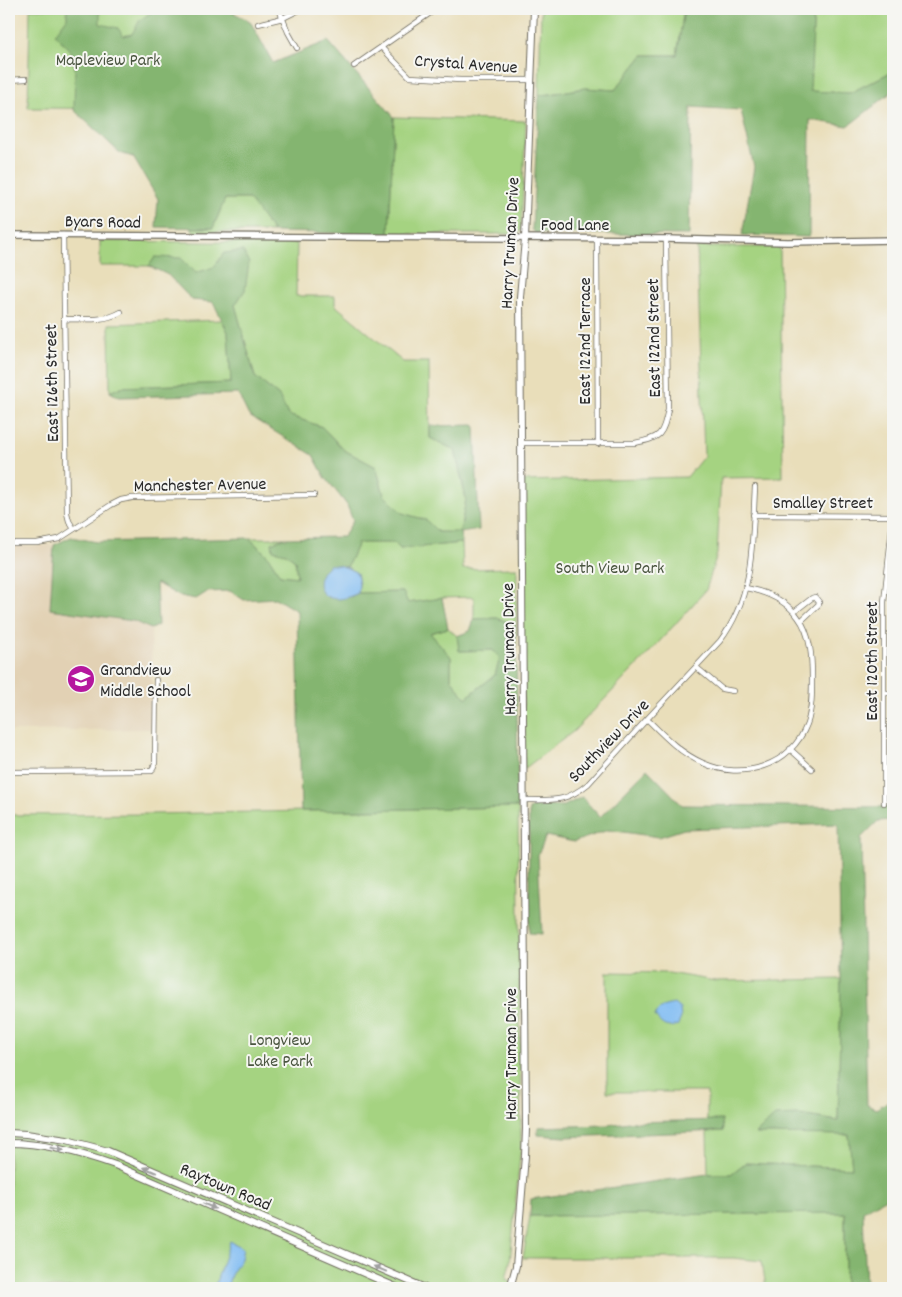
<svg xmlns="http://www.w3.org/2000/svg" width="902" height="1297" font-family="Dekko,sans-serif">
<style>
.built{fill:#e2d1b4}
.green{fill:#a5d381;stroke:#687f56}
.forest{fill:#84b56f;stroke:#58704d}
.water{fill:#80bcf3;stroke:#56748f}
.lines{fill:none;stroke-linecap:round;stroke-linejoin:round}
.minor-casing{stroke:#6e6a5d;stroke-width:6}
.tertiary-casing{stroke:#6e6a5d;stroke-width:8}
.secondary-casing{stroke:#6e6a5d;stroke-width:8}
.minor{stroke:#fff;stroke-width:4.5}
.tertiary{stroke:#fff;stroke-width:5.5}
.secondary{stroke:#fff;stroke-width:6}
.oneway{fill:#a0a0a0}
.labels{text-anchor:middle;stroke-width:4;stroke-linejoin:round;paint-order:stroke}
.park-label{font-size:18px;fill:#4a5540;stroke:#f6f6f2}
.street-label{font-size:18px;fill:#2b2b2b;stroke:#f6f6f2}
.poi-label{font-size:18px;fill:#2b2b2b;stroke:#f6f6f2;text-anchor:start}
</style>
<rect width="100%" height="100%" fill="#f6f6f2"/>
<filter id="ink" filterUnits="userSpaceOnUse"><feTurbulence type="fractalNoise" baseFrequency=".02" numOctaves="2"/><feDisplacementMap in="SourceGraphic" scale="10" xChannelSelector="R" yChannelSelector="G"/><feConvolveMatrix kernelMatrix="1 2 1 2 8 2 1 2 1" color-interpolation-filters="sRGB"/></filter>
<filter id="wash" filterUnits="userSpaceOnUse"><feTurbulence type="fractalNoise" baseFrequency=".0096" numOctaves="4" result="noise"/><feDisplacementMap in="SourceGraphic" scale="20" xChannelSelector="R" yChannelSelector="G"/><feGaussianBlur stdDeviation="1.12" result="paint"/><feColorMatrix in="noise" values="0 0 0 0 0 0 0 0 0 0 0 0 0 0 0 0 0 1.4 0 .05"/><feComposite in="paint" operator="in"/></filter>
<g filter="url(#wash)">
<rect width="100%" height="100%" fill="#e9deba"/>
<!-- built -->
<path class="built" d="M54,545L50,609L133,621L151,629L153,729L9,731V546Z"/>
<!-- green -->
<path class="green" d="M30,9H188L181,109L28,108Z
M541,9H684L677,55H643L615,90L585,88L550,94L539,95Z
M814,9H893V71L850,93L809,91Z
M394,117L526,121L521,231L517,234H389Z
M225,199H250L273,232H194L191,228H213Z
M100,241L297,243L296,296H335V305L403,362H429L430,438L455,450L466,499L460,533L438,532L426,520L402,513L384,495L376,467L344,450L322,427L288,415L279,396L255,377L235,305L245,290L224,253L214,267L196,273L155,258L149,266H100Z
M697,247H780L783,477L721,478L717,554L706,590L650,652L574,731L524,769L521,481L687,477L704,456Z
M222,320L228,332L231,383L121,387L110,392L109,324Z
M249,538H283L272,543L295,560L297,577L280,575L268,556Z
M358,543H395L400,549L462,543L463,569L517,568L516,625L497,618L474,619V597L442,598L408,603L402,592L358,593L359,584L357,573L347,567Z
M448,628L457,636L460,651L493,650L500,658L495,675L466,698L451,679V657L430,633Z
M518,807L521,1145L510,1262L506,1279L523,1288H9V815L151,814Z
M607,972L669,973L715,981L841,979L838,1121L799,1115L755,1133L849,1135L852,1168L745,1163L731,1174H708L707,1132L723,1131L722,1121H707V1092H607Z
M845,1213V1288H766L762,1261L733,1258H523L530,1216Z"/>
<!-- forest -->
<path class="forest" d="M67,9H100V24L118,28L123,36L132,34L140,20L153,11V9H232V12L250,21L273,63L328,41L394,117L389,234L273,232L249,199H225L213,228L156,227L158,199L133,157L120,153L74,110L75,70L73,54L55,34L67,18Z
M684,9H814L810,91L850,93L893,71V91L848,126L810,120L809,237L742,235L754,167L741,110L691,107L689,235L535,233L532,229L539,95L551,94L585,88L615,90L643,55H677Z
M243,251L249,263L245,290L235,305L255,377L279,396L288,415L322,427L344,450L376,467L384,495L402,513L426,520L438,532H460L466,499L455,450L430,438V426L475,425L479,530L460,533L462,543L400,549L395,543H358L347,567L336,565L350,597L358,593L403,592L408,603L442,598L448,628L430,633L451,657V679L466,698L495,675L500,658L493,650L459,651L457,636L470,631L474,619L497,618L516,625L518,807L301,811L297,611L275,598L244,600L230,591L207,592L196,599L179,596L156,583L158,625L151,629L133,621L50,609L54,545L71,537L97,542L249,538L268,556L280,575L297,577L295,560L286,553L273,550L272,543L283,538L343,537L353,521L347,505L325,477L313,455L249,416L238,394L119,397L110,392L121,387L231,383L228,332L213,302L192,300L168,275L149,266L155,257L181,258L196,273L214,267L224,253Z
M647,769L682,805L893,807V820L878,821L861,838L867,1105L876,1109L893,1098V1194L863,1211L866,1288H845V1213L530,1216L531,1199L708,1174H731L745,1163L852,1168L849,1135L755,1134L775,1116L799,1115L838,1121L841,979L838,824L684,829L659,837L608,830L574,842L546,836L538,855L542,934L529,933V809L535,806H564L582,797L600,817Z
M722,1120L723,1131L565,1137L538,1135V1127L607,1125L629,1122Z"/>
<!-- water -->
<path class="water" d="M329,565C340,564 348,568 357,573L359,584L358,593C352,596 346,598 339,599C317,599 313,579 329,565Z
M674,1004L680,1009L681,1018L678,1025C666,1029 662,1026 655,1016C659,1006 665,1006 674,1004Z
M230,1241L243,1248L241,1259L231,1275L227,1288H214Z"/>
</g>
<g filter="url(#ink)">
<g class="lines">
<defs>
<path id="minor" d="M279,9L288,32L297,48
M258,24L283,18L301,9
M381,47L410,77L460,80H531
M354,66L436,9
M9,80L26,79
M63,235L67,513L69,521L74,529
M597,239L598,444
M64,319C84,319 104,322 121,312
M521,443H635C661,438 663,435 668,409L666,239
M753,515L893,516
M9,543H37L59,539L111,505L121,500L132,498L314,495
M794,612L812,598L815,597L819,602V604L801,621
M696,667L722,689L733,691
M884,693H893
M647,719C664,736 680,753 703,763C742,781 791,766 807,724C812,710 812,693 812,679C812,658 811,634 798,617C786,600 766,592 746,588
M790,749L812,769
M9,772L152,771L155,763L156,680
M524,800C552,800 565,803 588,784L647,719L720,641C755,595 752,542 755,487
M884,803V602L893,518"/>
<path id="tertiary" d="M9,235L666,239L788,242L893,240"/>
<path id="secondary" d="M9,1133L26,1134L67,1140L108,1151L425,1288
M9,1143C45,1143 81,1153 115,1165L398,1288
M510,1288L516,1266L525,1156L526,1129L520,297L525,239L534,9"/>
</defs>
<!-- minor casing -->
<use href="#minor" class="minor-casing"/>
<!-- tertiary casing -->
<use href="#tertiary" class="tertiary-casing"/>
<!-- secondary casing -->
<use href="#secondary" class="secondary-casing"/>
<!-- minor -->
<use href="#minor" class="minor"/>
<!-- tertiary -->
<use href="#tertiary" class="tertiary"/>
<!-- secondary -->
<use href="#secondary" class="secondary"/>
</g>
<!-- one-way arrows -->
<defs><path id="oneway-solid" d="M-6-.8H1V-3.2L6.5 0L1 3.2V.8H-6Z" transform="scale(1.25)"/></defs>
<g class="oneway">
<use href="#oneway-solid" transform="translate(57 1149) rotate(11)"/>
<use href="#oneway-solid" transform="translate(150 1170) rotate(-157)"/>
<use href="#oneway-solid" transform="translate(209 1206) rotate(23)"/>
<use href="#oneway-solid" transform="translate(380 1269) rotate(-157)"/>
</g>
</g>
<!-- icons -->
<defs>
<symbol id="school-disc" viewBox="-11 -11 22 22"><circle r="9.5" fill="#b5179e" stroke="#f6f6f2"/><path d="M0-5L7-2L0 1L-7-2ZM-4 1L0 2.5L4 1V4Q0 6-4 4Z" fill="#fff"/></symbol>
</defs>
<g fill-rule="evenodd">
<use href="#school-disc" x="65" y="663" width="32" height="32"/>
</g>
<g class="labels">
<!-- park labels -->
<g class="park-label">
<text x="108" y="65">Mapleview Park</text>
<text x="610" y="573">South View Park</text>
<text x="280" y="1045">Longview<tspan x="280" dy="21">Lake Park</tspan></text>
</g>
<!-- street labels -->
<g class="street-label">
<text transform="translate(466 63) rotate(4)" y="6">Crystal Avenue</text>
<text transform="translate(103 221) rotate(1)" y="6">Byars Road</text>
<text x="575" y="230">Food Lane</text>
<text transform="translate(509 243) rotate(-87)" y="6">Harry Truman Drive</text>
<text transform="translate(653 338) rotate(-91)" y="6">East 122nd Street</text>
<text transform="translate(584 341) rotate(-90)" y="6">East 122nd Terrace</text>
<text transform="translate(51 383) rotate(-91)" y="6">East 126th Street</text>
<text transform="translate(200 484) rotate(-1)" y="6">Manchester Avenue</text>
<text x="823" y="508">Smalley Street</text>
<text transform="translate(508 649) rotate(-91)" y="6">Harry Truman Drive</text>
<text transform="translate(871 661) rotate(-90)" y="6">East 120th Street</text>
<text transform="translate(608 740) rotate(-46)" y="6">Southview Drive</text>
<text transform="translate(510 1054) rotate(-90)" y="6">Harry Truman Drive</text>
<text transform="translate(226 1186) rotate(23)" y="6">Raytown Road</text>
</g>
<!-- poi labels -->
<g class="poi-label">
<text x="100" y="675">Grandview<tspan x="100" dy="21">Middle School</tspan></text>
</g>
</g>
<!-- margin -->
<rect width="902" height="1297" fill="none" stroke="#f6f6f2" stroke-width="30"/>
</svg>
